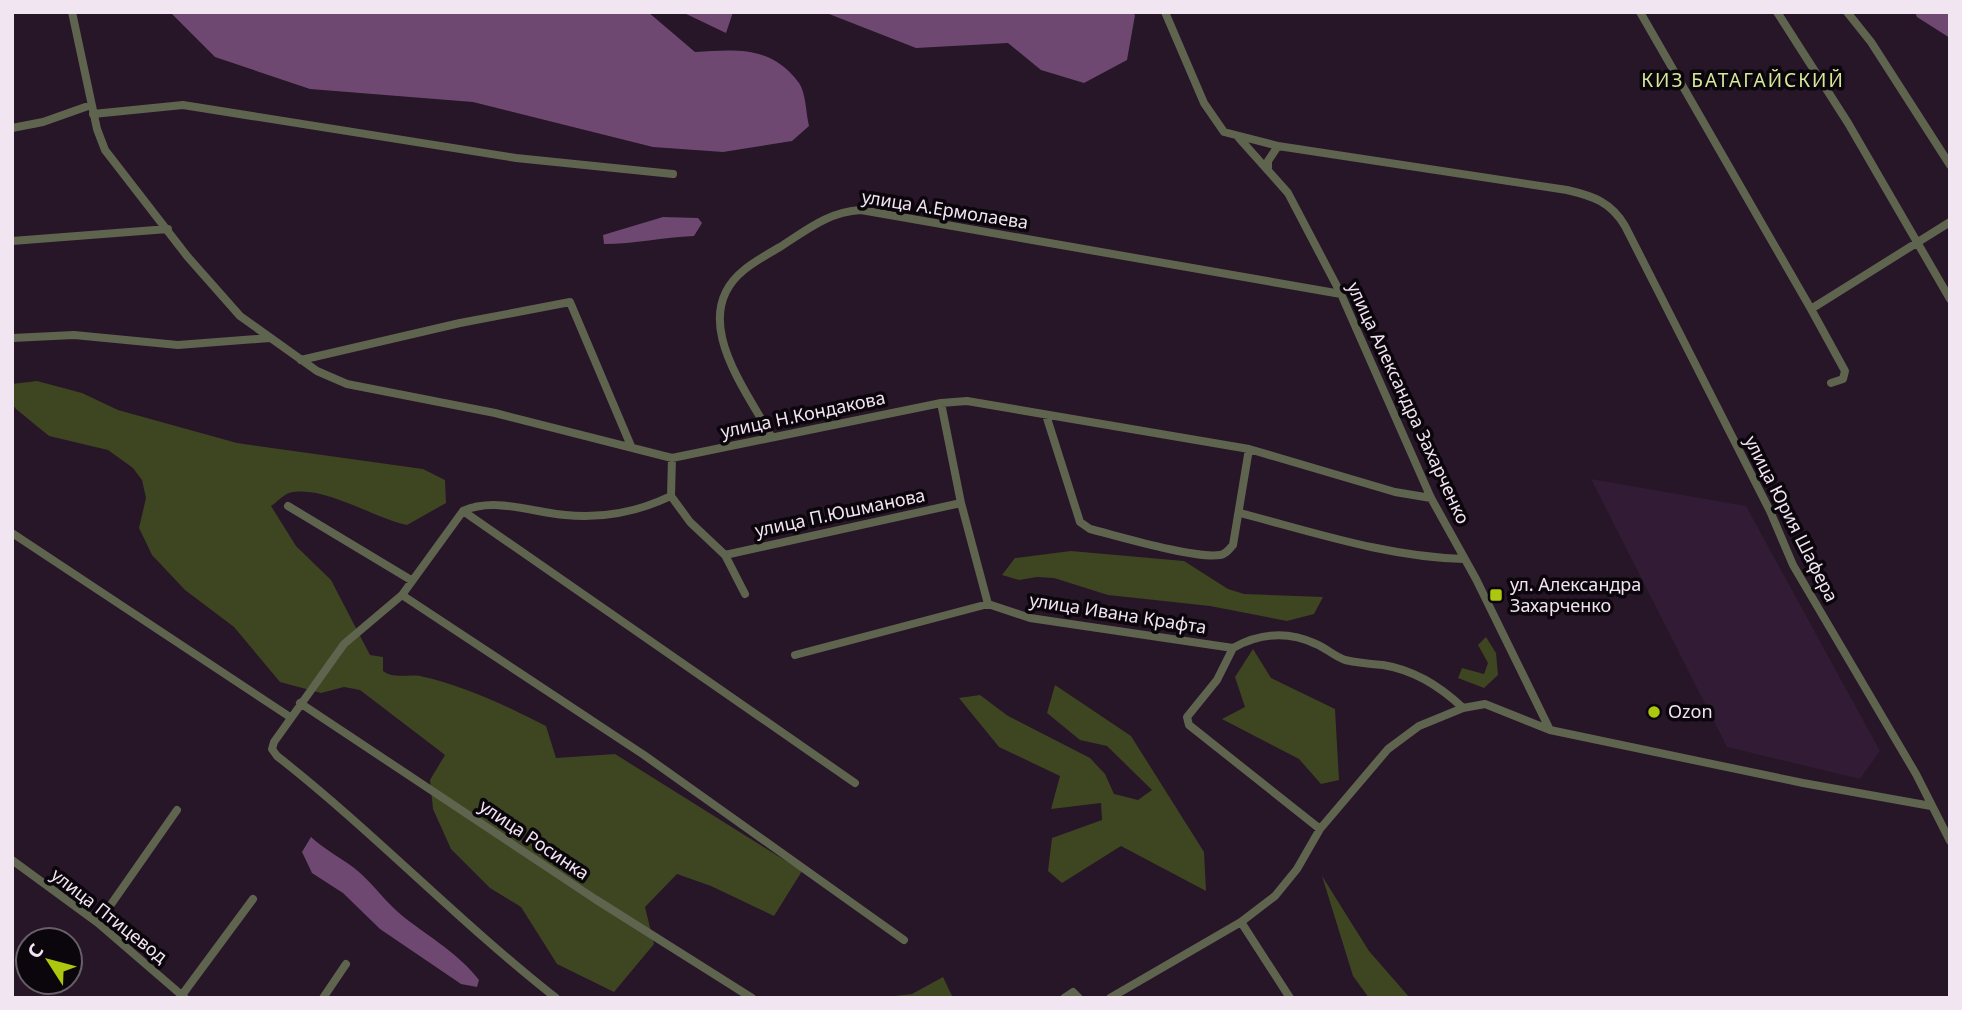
<svg xmlns="http://www.w3.org/2000/svg" width="1962" height="1010" font-family="'Noto Sans',sans-serif">
<style>
.built{fill:#321b34}
.green{fill:#3e4521}
.water{fill:#6e4871}
.lines{fill:none;stroke-linecap:round;stroke-linejoin:round}
.minor{stroke:#5e644d;stroke-width:8}
.poi-dot{fill:#adc60f;stroke:#0b050c;stroke-width:2.5}
.labels{text-anchor:middle;stroke-width:7;stroke-linejoin:round;paint-order:stroke}
.street-label{font-size:18px;fill:#f2e5f2;stroke:#0b050c}
.poi-label{font-size:18px;fill:#f2e5f2;stroke:#0b050c;text-anchor:start}
.neighbourhood-label{font-size:19px;letter-spacing:2px;fill:#d7e89b;stroke:#0b050c}
</style>
<rect width="100%" height="100%" fill="#271528"/>
<!-- built -->
<path class="built" d="M1591,479L1746,506L1880,751L1860,779L1727,747Z"/>
<!-- green -->
<path class="green" d="M37,381L82,393L118,410L237,443L423,469L445,480L446,503L407,525C373,518 322,484 289,493C283,495 276,503 271,506L296,546L331,580L370,655L383,657V671C393,679 408,674 420,676C465,686 505,705 546,726L556,758L615,754L802,871L774,916L711,886L677,874L645,907L654,944L614,992L557,964L521,907L490,888L451,849L433,809L430,780L445,755L360,690L344,687L321,693L280,682L234,627L185,590L152,555L139,528L146,498L142,480L133,468L108,450L49,436L16,409L12,404V384Z
M1071,551L1184,561L1228,589L1244,594L1323,597L1314,614L1287,621L1210,606L1108,595L1054,578L1037,577L1019,580L1002,575L1015,558Z
M1486,637L1496,653L1498,675L1484,688L1458,678L1462,668L1484,674L1488,663L1478,645Z
M1253,649L1271,678L1335,709L1339,780L1321,784L1299,759L1222,719L1245,707L1235,677Z
M1055,685L1131,736L1204,852L1206,891L1121,846L1062,883L1048,871L1052,838L1102,820L1101,803L1051,809L1060,776L999,747L959,698L980,695L1008,716L1090,758L1105,774L1114,794L1138,800L1152,790L1107,746L1080,740L1047,713Z
M1322,876L1369,951L1410,998H1369L1353,976Z
M943,977L953,998H877L912,994Z"/>
<!-- water -->
<path class="water" d="M170,12H648L695,52C736,50 771,45 799,83C806,93 806,114 809,126L792,141L723,152L653,147L473,102L310,89L215,57Z
M682,12H733L726,33Z
M824,12H1132L1135,15L1127,60L1084,83L1041,70L1008,43L916,48Z
M1915,12H1950V38L1917,17Z
M663,217L698,218L702,223L694,236C663,237 635,244 604,244L603,235Z
M311,837C326,851 344,859 359,872C375,886 388,905 405,918C431,938 459,954 479,980L477,987L461,984L380,929L343,893L312,873L302,852Z"/>
<g class="lines">
<!-- minor -->
<path class="minor" d="M72,12L97,129L105,150L187,256L240,316L317,371L347,384L495,413L672,458L941,403L967,401L1249,449L1395,492L1431,498
M1165,12L1204,103L1224,132L1278,146L1567,190C1593,196 1611,202 1625,226L1770,511L1793,565L1916,774L1950,841
M1640,12L1811,309L1950,222
M1777,12L1848,123L1950,299
M1847,12L1871,42L1950,165
M93,114L183,105L516,158L673,174
M12,128L43,122L91,105
M1239,138L1288,193L1341,294L1431,498L1476,579L1550,730
M1268,170V161L1278,146
M12,241L168,229
M1811,309L1845,371L1843,379L1831,383
M12,338L74,335L178,345L270,338
M301,360L460,323L570,302L631,446
M941,403L961,503L988,604
M1046,415L1080,522L1090,529C1118,536 1195,559 1220,555C1227,554 1229,549 1233,545L1249,449
M771,436C745,388 687,316 744,270C755,261 768,254 780,247C808,229 828,212 861,210L1341,294
M671,496L690,522L725,555L745,594
M288,506L411,580
M463,511L855,783
M1240,513C1313,532 1387,557 1464,559
M12,533L290,717
M725,555L961,503
M402,595L644,755L904,940
M1233,648L1217,680L1187,717L1189,725L1320,829
M795,655L988,604L1030,618L1233,648C1260,633 1288,631 1316,644C1326,648 1334,656 1345,660C1358,663 1370,664 1383,665C1414,670 1441,687 1463,708
M300,703L595,899L752,998
M12,860L98,923L185,998
M1241,922L1290,998
M98,923L177,810
M182,995L253,899
M323,998L346,964
M556,998C459,922 374,832 277,756L272,749L274,742L344,644L402,595L463,511C494,497 532,512 565,515C604,519 637,512 671,496L672,458
M1064,998L1073,992L1079,998
M1110,998L1241,922L1275,896L1297,869L1320,829L1388,749L1419,726L1463,708L1485,704L1550,730L1803,783L1931,806"/>
</g>
<!-- markers -->
<g class="poi-dot">
<rect x="1489" y="588" width="14" height="14" rx="3.5"/>
<circle cx="1654" cy="712" r="7"/>
</g>
<g class="labels">
<!-- street labels -->
<g class="street-label">
<text transform="translate(945 210) rotate(9)" y="6">улица А.Ермолаева</text>
<text transform="translate(1408 403) rotate(65)" y="6">улица Александра Захарченко</text>
<text transform="translate(803 415) rotate(-12)" y="6">улица Н.Кондакова</text>
<text transform="translate(840 513) rotate(-12)" y="6">улица П.Юшманова</text>
<text transform="translate(1791 519) rotate(63)" y="6">улица Юрия Шафера</text>
<text transform="translate(1118 614) rotate(9)" y="6">улица Ивана Крафта</text>
<text transform="translate(534 840) rotate(34)" y="6">улица Росинка</text>
<text transform="translate(109 916) rotate(38)" y="6">улица Птицевод</text>
</g>
<!-- poi labels -->
<g class="poi-label">
<text x="1510" y="591">ул. Александра<tspan x="1510" dy="21">Захарченко</tspan></text>
<text x="1668" y="718">Ozon</text>
</g>
<!-- neighbourhood labels -->
<g class="neighbourhood-label">
<text x="1743" y="87">КИЗ БАТАГАЙСКИЙ</text>
</g>
</g>
<!-- border -->
<rect width="1962" height="1010" fill="none" stroke="#f2e5f2" stroke-width="28"/>
<!-- north arrow -->
<g transform="translate(49 961) rotate(306)"><circle r="33" fill="#0b050c" stroke="#675f68" stroke-width="2"/>
<path d="M0-5L12 26L0 18L-12 26Z" fill="#adc60f"/>
<text y="-10" font-size="19" font-weight="bold" text-anchor="middle" fill="#f2e5f2">С</text>
</g>
</svg>
